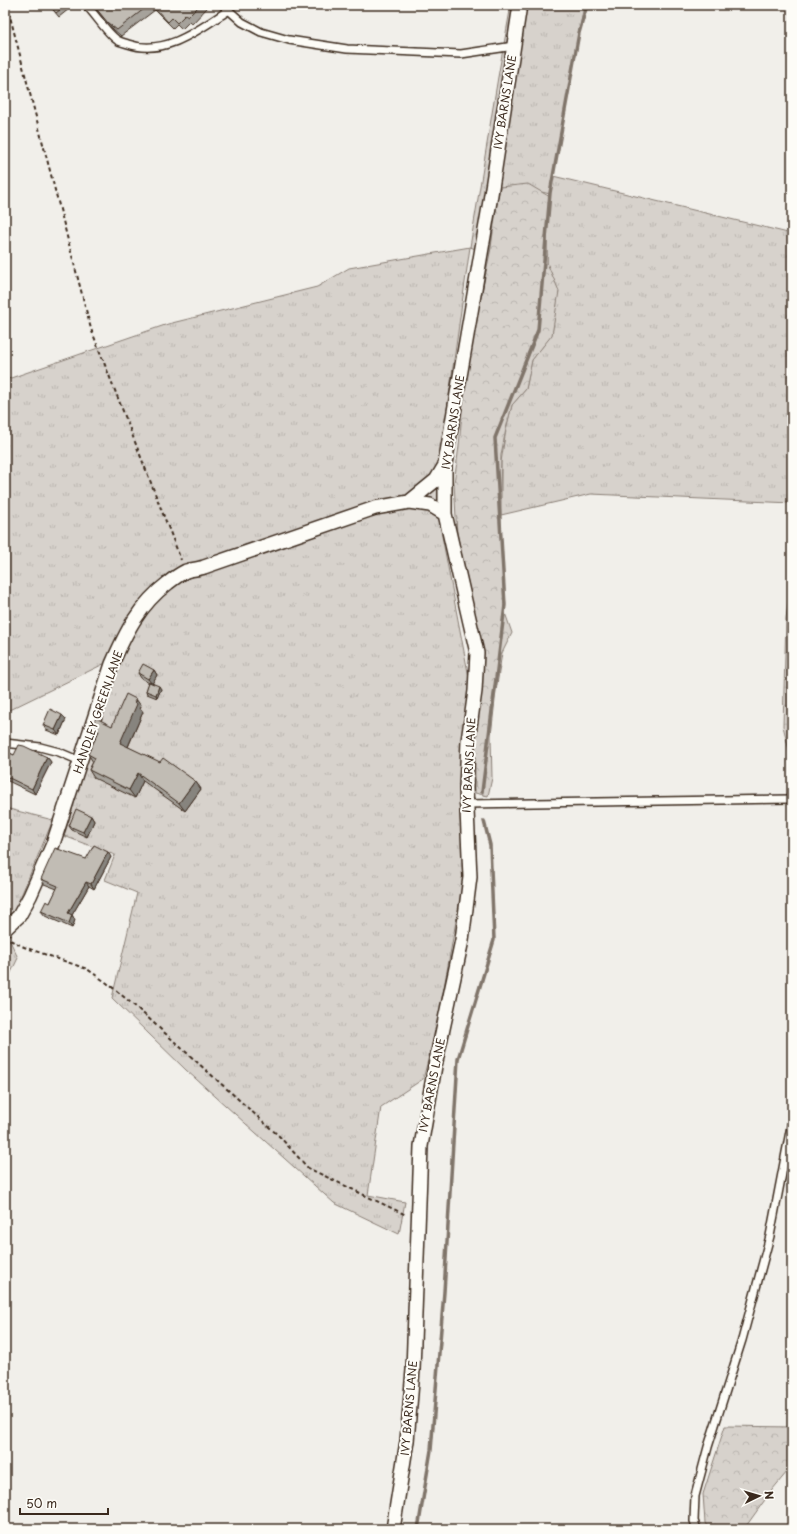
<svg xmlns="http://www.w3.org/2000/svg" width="797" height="1534" font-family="'Playpen Sans',sans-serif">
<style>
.grass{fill:url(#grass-tufts);stroke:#897e75}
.forest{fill:url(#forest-crowns);stroke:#897e75}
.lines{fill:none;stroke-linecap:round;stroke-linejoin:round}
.stream{stroke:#80746b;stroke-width:3.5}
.service-casing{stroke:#3b2a1e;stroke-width:10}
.minor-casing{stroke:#3b2a1e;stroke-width:16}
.path{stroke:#3b2a1e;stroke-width:2;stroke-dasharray:4 3;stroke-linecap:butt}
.service{stroke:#fdfcf7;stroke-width:7}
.minor{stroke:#fdfcf7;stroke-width:13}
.wall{fill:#a6a29b;stroke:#3b2a1e}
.shaded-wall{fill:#87847e;stroke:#3b2a1e}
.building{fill:#c1bcb4;stroke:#3b2a1e}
.labels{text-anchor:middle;stroke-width:4;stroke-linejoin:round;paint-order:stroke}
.street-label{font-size:11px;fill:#3b2a1e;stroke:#fdfcf7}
</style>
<defs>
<pattern id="grass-tufts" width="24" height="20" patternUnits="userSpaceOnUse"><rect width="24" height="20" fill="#d7d2cc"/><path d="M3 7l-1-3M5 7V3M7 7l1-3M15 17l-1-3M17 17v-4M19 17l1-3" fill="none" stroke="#b9b4af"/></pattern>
<pattern id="forest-crowns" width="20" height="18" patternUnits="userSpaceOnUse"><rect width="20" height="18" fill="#d7d2cc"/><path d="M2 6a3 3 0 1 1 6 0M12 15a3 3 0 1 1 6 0" fill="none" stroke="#b9b4af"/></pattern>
</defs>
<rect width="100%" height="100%" fill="#f1efea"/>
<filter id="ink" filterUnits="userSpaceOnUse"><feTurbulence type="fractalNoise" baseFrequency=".025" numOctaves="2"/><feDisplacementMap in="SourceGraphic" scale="8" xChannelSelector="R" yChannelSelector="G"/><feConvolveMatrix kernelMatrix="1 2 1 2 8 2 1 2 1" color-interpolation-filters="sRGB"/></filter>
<g filter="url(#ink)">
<!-- grass -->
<path class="grass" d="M511,5H584L553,176L792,234V503L591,494L501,515V462L506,429L512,405L526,389L532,360L552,334L558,291L547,263V232L550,194L525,188L500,187L490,254L470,247L440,459L442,536L470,683L459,798L464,877L437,1026L423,1079L381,1107L368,1195L405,1202L399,1234L334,1203L186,1070L112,998L137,893L105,880L115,855L64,836L88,757L122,655L5,712V380L168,324L317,287L349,268L470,247L498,77Z
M5,808L53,820L15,910L5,919Z
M5,930L18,958L5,985Z"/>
<!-- forest -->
<path class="forest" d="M528,184L550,197L547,232V263L559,291L552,335L532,360L526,389L512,405L506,429L501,455L500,491L504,610L512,633L502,653L496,691L491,736L492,778L488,796L475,793V744L481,688L480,646L470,591L457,534L454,483L459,446L466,369L491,248L496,209L500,187Z
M792,578V767L790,754L783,726L786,618Z
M725,1426L792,1427V1466L772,1490L744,1529H709L705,1523L703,1494Z"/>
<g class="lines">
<!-- stream -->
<path class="stream" d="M482,792L505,605L495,438L538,330L550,193L579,33L587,5
M418,1529L431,1450L444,1292L458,1059L494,940L490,845L484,821"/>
<defs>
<path id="service" d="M86,5C95,14 107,33 117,40C120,42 125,43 128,44C165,57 200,29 229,10
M223,5L242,22L261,32L289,40L347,49L461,54L514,46
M5,743L40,747L59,752L80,761
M467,804L792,799
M697,1529L694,1521L695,1496L708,1447L742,1340L770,1236L792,1121"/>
<path id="minor" d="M409,502L430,505L445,514
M5,929L19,916L30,896L53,844L112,664C126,632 139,605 168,583C173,579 180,574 186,571C192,569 199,569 204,567L375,508L409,502L436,480L445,465
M393,1529L407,1441L413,1370L421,1146L435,1066L462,940L470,877L466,788L468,741L475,691L477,653L445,514V464L490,201L520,5"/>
</defs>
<!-- service casing -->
<use href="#service" class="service-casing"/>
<!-- minor casing -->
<use href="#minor" class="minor-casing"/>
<!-- path -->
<path class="path" d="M7,5L91,329L181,560
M10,940L24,947L87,969L107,983L136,1007L279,1136L308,1168L406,1215"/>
<!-- service -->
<use href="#service" class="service"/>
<!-- minor -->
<use href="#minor" class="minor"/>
</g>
<!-- wall -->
<path class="wall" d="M49,5H74L59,17Z
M96,5H205L207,8L192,24L190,21L182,29L177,24L173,28L155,10L121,36L113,29L99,12L94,6Z
M154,670L157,675L152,683L161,689L157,698L147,694L146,691L149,683L141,678L138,673Z
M141,706L140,708L143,712L128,747L195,781L201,789L185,811L143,781L135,798L94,778L89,770L93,762L88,754L97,735L91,727L112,726Z
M66,719L59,735L46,730L43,725Z
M5,751L14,755L47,757L51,762L35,794L6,780L5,783Z
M91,816L94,821L87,837L72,830L69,826Z
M111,857L94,889L89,886L72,915L75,920L72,928L45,916L41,911L50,903L57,889L44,884L41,879L86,859Z"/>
<!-- shaded-wall -->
<path class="shaded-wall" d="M154,670L157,675L152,684L148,679Z
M159,686L161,689L157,698L156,695Z
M136,699L141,706L140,708L143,712L126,751L120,743Z
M62,715L66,719L59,735L55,730Z
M47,757L51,762L35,794L32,789Z
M138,773L143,781L135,798L129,790Z
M195,781L201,789L185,811L179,803Z
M91,816L94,821L87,837L83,832Z
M108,852L111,857L94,889L91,884Z
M86,882L89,886L72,915L75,920L72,928L69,923L68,913Z"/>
<!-- building -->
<path class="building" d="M49,5H66L56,13Z
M96,5H149L117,30L108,23L94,6Z
M152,5H200L188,17L185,15L177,23L172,18L168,22Z
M143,664L154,670L148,679L138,673Z
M149,682L159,686L156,695L146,691Z
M126,694L136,699L134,702L137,704L120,743L160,762L163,758L195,781L179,803L138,773L129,790L89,770L95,758L88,754L99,731L91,727L96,718L112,726Z
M50,709L62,715L55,730L43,725Z
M19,745L24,746L47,757L32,789L5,776V751L14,755Z
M76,809L91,816L83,832L69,826Z
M94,845L108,852L91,884L86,882L68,913L72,915L69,923L41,911L46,901L50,903L58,886L41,879L55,848L86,859Z"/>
</g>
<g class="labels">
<!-- street labels -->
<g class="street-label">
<text transform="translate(505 102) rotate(-81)" y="4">IVY BARNS LANE</text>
<text transform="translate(453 422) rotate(-81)" y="4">IVY BARNS LANE</text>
<text transform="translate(98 712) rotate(-71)" y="4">HANDLEY GREEN LANE</text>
<text transform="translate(469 765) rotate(-87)" y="4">IVY BARNS LANE</text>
<text transform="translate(432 1085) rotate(-79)" y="4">IVY BARNS LANE</text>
<text transform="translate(409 1408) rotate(-85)" y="4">IVY BARNS LANE</text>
</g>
</g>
<!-- margin -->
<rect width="797" height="1534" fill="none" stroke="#fdfcf7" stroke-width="20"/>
<rect x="10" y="10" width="777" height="1514" fill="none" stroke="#3b2a1e" stroke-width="1.5" filter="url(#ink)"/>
<!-- north arrow -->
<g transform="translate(759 1496) rotate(85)" stroke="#fdfcf7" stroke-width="3" paint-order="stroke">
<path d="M0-3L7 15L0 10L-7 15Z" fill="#3b2a1e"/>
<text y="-6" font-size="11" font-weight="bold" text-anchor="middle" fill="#3b2a1e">N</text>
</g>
<!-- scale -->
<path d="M20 1508v6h88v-6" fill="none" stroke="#3b2a1e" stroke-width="2"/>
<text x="26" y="1508" font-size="12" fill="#3b2a1e" stroke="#fdfcf7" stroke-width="3" paint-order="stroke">50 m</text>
</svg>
